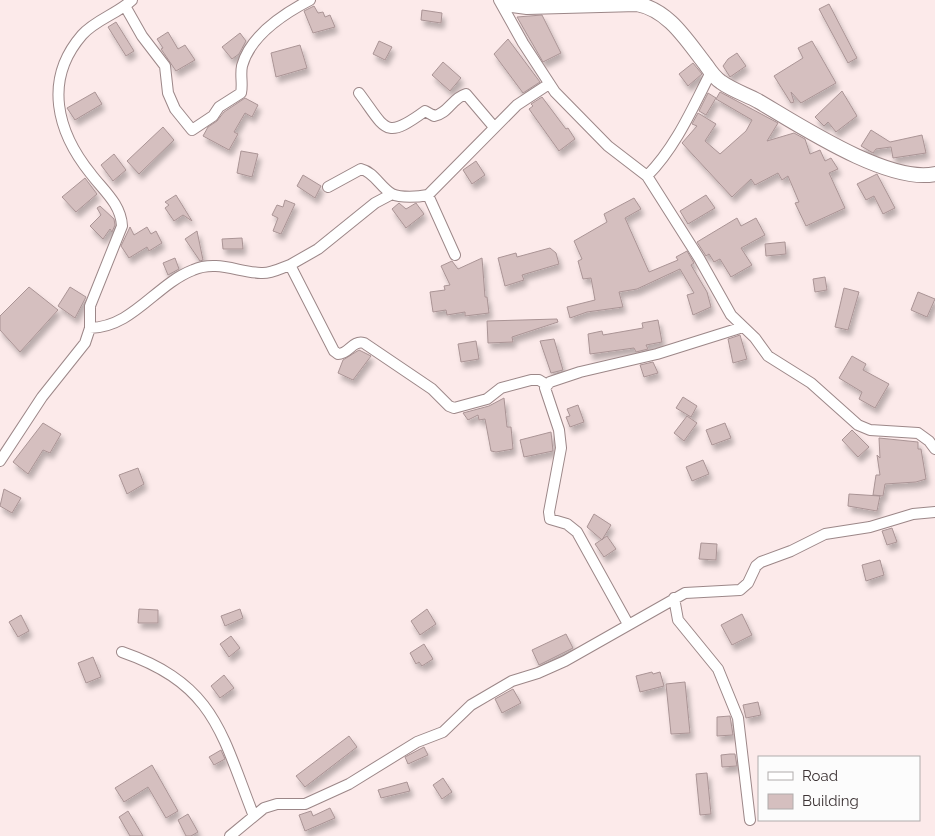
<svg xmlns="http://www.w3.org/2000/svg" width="935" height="836" font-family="Raleway,sans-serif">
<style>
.building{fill:#d5bfbf;stroke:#aa9495;filter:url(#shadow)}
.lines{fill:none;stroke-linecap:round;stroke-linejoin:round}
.street-casing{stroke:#9c8788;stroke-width:12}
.secondary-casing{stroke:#9c8788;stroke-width:16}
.street{stroke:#fff;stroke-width:10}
.secondary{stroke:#fff;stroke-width:14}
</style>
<defs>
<filter id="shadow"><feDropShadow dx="3" dy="5.5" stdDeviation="2.5" flood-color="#0004"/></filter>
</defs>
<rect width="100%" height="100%" fill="#fceaea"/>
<!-- building -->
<path class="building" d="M829,4L857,58L848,63L819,9Z
M314,6L318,13L323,12L325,17L330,15L335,27L313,33L304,11Z
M422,10L442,13L441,23L421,20Z
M542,15L561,53L543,62L517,17Z
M116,22L134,51L126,56L108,27Z
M168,32L178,49L185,45L195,60L176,71L161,49L163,48L157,39Z
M240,33L246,41L239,54L232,59L222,47Z
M508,39L540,82L523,93L494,54Z
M379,41L392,47L385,60L373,54Z
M812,41L836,83L801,103L791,92L794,102L791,103L774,76L803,58L798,48Z
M300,45L307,68L276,77L271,53Z
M737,53L746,66L730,77L723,66L728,59Z
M443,62L461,78L450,91L432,75Z
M693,63L702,74L688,86L679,74Z
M842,91L857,116L836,132L828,122L824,126L815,117Z
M95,92L102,104L75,120L67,108Z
M720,92L778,123L767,141L794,133L805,139L810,154L820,150L825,161L831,158L838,169L829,173L845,208L806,226L795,203L799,202L788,176L782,180L778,173L755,185L751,179L732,197L682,143L697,126L692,124L698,113L716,124L705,141L720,154L746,131L752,120L716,99Z
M708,93L716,98L706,115L699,111Z
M542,97L566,129L568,128L575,139L559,151L529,109L533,106L531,104Z
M245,98L258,105L252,117L245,113L234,132L238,134L229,150L203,136L208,127L217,121L224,112Z
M163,127L174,140L139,174L127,161Z
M871,130L890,142L922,135L926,153L893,158L891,147L876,149L873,153L861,146Z
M241,151L258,154L252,177L237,173Z
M114,154L126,170L113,181L101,165Z
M476,161L485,175L472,184L463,170Z
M877,174L895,208L883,214L874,196L866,200L857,184Z
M303,175L321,186L315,198L297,186Z
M85,178L97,194L76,212L62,197Z
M176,195L192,221L183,215L174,221L165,208L169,205L165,202Z
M706,195L715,208L688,224L680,211Z
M634,198L641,209L625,218L649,272L678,260L676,257L687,251L694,263L691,265L707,292L711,307L693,315L687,295L694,293L680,269L637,289L619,292L623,307L587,312L570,318L567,307L595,300L591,278L583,279L578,261L582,259L574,241L607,222L604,214Z
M285,200L295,204L281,234L273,231L278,218L272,215L277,205L283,207Z
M399,203L406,209L416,203L424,214L406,228L392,209Z
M100,206L114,219L115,225L112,232L110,229L103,239L90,226L101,215L97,208Z
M737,218L741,226L756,218L765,235L741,248L752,265L731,277L720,259L714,262L709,254L706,256L697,242Z
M130,227L134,235L147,227L151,234L156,231L162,243L149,251L147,247L129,258L121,246Z
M197,231L203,260L200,261L185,239Z
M242,238L243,249H223L222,239Z
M785,242L786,254L766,256L765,244Z
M550,248L556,253L559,264L522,275L524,280L505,286L498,258L516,253L517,257Z
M175,258L179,269L168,275L163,263Z
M482,258L485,297H487L489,313L465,316V312L447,315L446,310L433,312L430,292L445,290L444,286L450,285L441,266L452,261L458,269Z
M825,277L827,290L815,292L813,279Z
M29,287L58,310L20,352L0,330V316Z
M70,287L86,297L75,318L58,306Z
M844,288L859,292L848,330L835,327Z
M918,292L935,299L927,317L911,310Z
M557,319L558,322L512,337L513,342L488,343L487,321Z
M658,320L662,342L646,345L648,349L636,352L634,348L590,354L588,334L602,331L603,335L643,328L642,323Z
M740,335L747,359L733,363L728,339Z
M554,339L563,370L551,373L540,341Z
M476,341L479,359L461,362L458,344Z
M359,350L371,356L353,380L338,373L343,360Z
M852,356L866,364L863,370L889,384L875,408L859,399L862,392L839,378Z
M653,362L658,373L644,377L640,365Z
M683,397L697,406L691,417L676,408Z
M504,398L507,427H511L513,449L496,452L491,451L485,419L479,420L478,415L468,420L463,413L489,406Z
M578,405L584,422L570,427L566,417L570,416L567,409Z
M687,416L697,423L684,441L674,433Z
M43,423L61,434L50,453L43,450L28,474L13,462Z
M725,423L731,438L712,445L706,430Z
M852,430L869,447L858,457L842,440Z
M551,432L553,451L524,457L520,440Z
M879,438L918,442V449H921L926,479L916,482L885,484L883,496L873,495L876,475H880L877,455L880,458Z
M703,460L709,474L692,481L686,467Z
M138,468L144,484L127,494L119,475Z
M4,489L21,498L12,513L0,506Z
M849,494L880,496L877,511L848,506Z
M594,514L611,525L602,540L587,527Z
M892,528L897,542L887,545L882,531Z
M607,536L616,549L604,557L595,544Z
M701,543L717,544L716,560L699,559Z
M880,560L884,575L866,581L862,565Z
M139,609L158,610V623H138Z
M240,609L243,618L225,626L221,616Z
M427,609L436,624L420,635L411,621Z
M742,614L752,635L732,645L721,625Z
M21,615L29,631L18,637L9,622Z
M566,634L573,648L539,665L532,650Z
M231,636L240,648L229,657L220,644Z
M424,644L433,659L422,666L419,662L416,664L410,653Z
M93,657L101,677L86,683L78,663Z
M652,672L653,674L660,672L664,686L640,692L636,676Z
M224,675L234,688L220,698L211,686Z
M685,682L690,733L671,734L666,684Z
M513,689L521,703L502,713L495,699Z
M758,702L761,715L746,718L743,705Z
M730,716L733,735L717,736V717Z
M349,736L357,747L305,787L296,776Z
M424,747L428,755L408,764L405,757Z
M221,750L225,759L214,765L209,757Z
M730,754H735L737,766L722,767L721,755Z
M152,765L178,811L166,818L148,787L124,802L115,788Z
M707,773L711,814L700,815L696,774Z
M443,778L452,792L442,799L433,785Z
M407,782L410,791L381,798L378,790Z
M330,808L335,818L305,831L299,815L311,811L313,816Z
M128,811L143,836H130L119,817Z
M188,814L198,832L191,836H186L178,820Z"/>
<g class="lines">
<defs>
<path id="street" d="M499,0L523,43L555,92L608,146L647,176L699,258L731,315L755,338L768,356L811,383L858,425L870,430L918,433L929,441L935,449
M125,6L142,36L165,66L168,93L175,109L192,130L213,116L219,107L241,93C243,84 240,75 242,66C250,36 283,14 310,0
M359,93C386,129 384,141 425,111L434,116C448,114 452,98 466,94L494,127
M647,176C676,147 693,107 711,72
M328,187L361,169C374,172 380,187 392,194C401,198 418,197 428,195L517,105L549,84
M392,194L375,203L318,249L290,265L334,351L338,354C349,354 352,340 364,343L432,389L449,406L454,408L487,399L501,388L531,380H539L547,385
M428,195L455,255
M90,328C133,327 155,285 193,270C216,260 238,272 261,273C271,274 281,268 290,265
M0,461L42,397L85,343L90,328V306L122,226C121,204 103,190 91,174C57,132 43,80 82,35C95,20 117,14 132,0
M674,598L678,620L718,669L738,718L750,820
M628,624L577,532L567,524L550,519L549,512L561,448L559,430L545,388L550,382L580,372L657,354L743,327
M122,652C214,684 221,732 253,814
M230,836L264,808L277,804H305L349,784L417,742L443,732L471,705L512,681L538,673L565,661L685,593L740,590L748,583L756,566L761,562L791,551L825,534L870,527L913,514L935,512"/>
<path id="secondary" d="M503,0L512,5L527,7L637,4C669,10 687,41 706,65C710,71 715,78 721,82C732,90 747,95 758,101C799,125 888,184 935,174"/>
</defs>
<!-- street casing -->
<use href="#street" class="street-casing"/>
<!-- secondary casing -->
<use href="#secondary" class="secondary-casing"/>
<!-- street -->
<use href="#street" class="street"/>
<!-- secondary -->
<use href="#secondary" class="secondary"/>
</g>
<!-- legend -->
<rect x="758" y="756" width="162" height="65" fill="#fcfcfc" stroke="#b0acac"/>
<rect x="768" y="772" width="25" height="8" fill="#ffffff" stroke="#b0acac"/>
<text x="802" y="781" font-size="15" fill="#3d3435">Road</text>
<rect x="768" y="794" width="25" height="15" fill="#d5bfbf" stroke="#b0acac"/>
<text x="802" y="806" font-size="15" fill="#3d3435">Building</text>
</svg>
